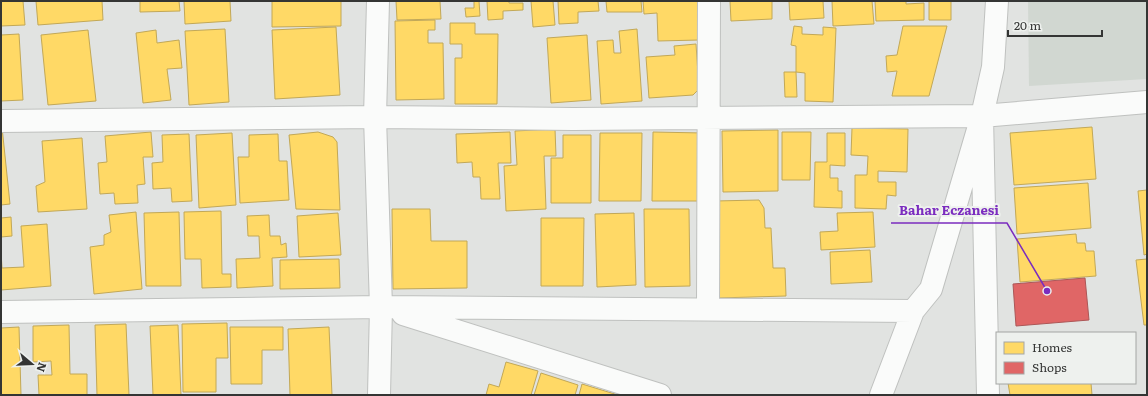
<svg xmlns="http://www.w3.org/2000/svg" width="1148" height="396" font-family="Literata,serif">
<style>
.built{fill:#d1d7d1}
.homes{fill:#ffd966;stroke:#c2a857}
.shops{fill:#e06666;stroke:#ac5757}
.lines{fill:none;stroke-linecap:round;stroke-linejoin:round}
.minor-casing{stroke:#bfc1bf;stroke-width:24}
.minor{stroke:#fafbfa;stroke-width:22}
.leader{fill:none;stroke:#7b2cbf;stroke-width:1.5}
.callout-dot{fill:#7b2cbf;stroke:#eef1ee;stroke-width:1.5}
.callout-label{font-size:13px;text-anchor:middle;font-weight:bold;fill:#7b2cbf;stroke:#eef1ee;stroke-width:4;stroke-linejoin:round;paint-order:stroke}
</style>
<rect width="100%" height="100%" fill="#e1e3e1"/>
<!-- built -->
<path class="built" d="M1028,1H1147V79L1029,86Z"/>
<!-- homes -->
<path class="homes" d="M1,1H23L25,25L1,26Z
M36,1H102L103,20L38,25Z
M140,1H179L180,11L140,12Z
M184,1H230L231,21L185,24Z
M272,1H341V26L272,27Z
M396,1H440L441,19L397,20Z
M474,1H479L480,16L466,17L465,8H474Z
M487,1H509V3H523V10L503,11V19L488,20Z
M531,1H553L555,25L533,27Z
M558,1H598L599,11L578,12V23L559,24Z
M606,1H641L642,12H607Z
M643,1H698L699,40L658,41L657,13L644,14Z
M730,1H772V19L731,21Z
M789,1H823L824,18L790,20Z
M832,1H872L874,24L833,26Z
M875,1H906V4L924,3V20L876,21Z
M913,1H951V20H929V1Z
M435,20V30H428V43H443L444,99L396,100L395,21Z
M450,23H475V34H498L497,104H455V58H462V44H450Z
M794,26L802,27V34L823,35V27L836,28L833,102L805,101V73L796,72V46L791,45Z
M903,26H947L929,96H892L897,71L887,72L886,56L897,55Z
M336,27L340,95L275,99L272,30Z
M225,29L229,102L189,105L185,31Z
M637,29L642,101L601,104L597,41L613,40L614,53H621L619,31Z
M88,30L96,101L48,105L41,35Z
M156,30L157,43L179,40L182,68L167,69L171,100L143,103L136,33Z
M19,34L23,100L1,101V35Z
M587,35L591,100L551,103L547,38Z
M696,44L699,89L693,95L649,98L646,57L675,55L674,46Z
M784,72H796L797,97H785Z
M1,127H2L10,204L1,205Z
M1092,127L1096,179L1014,185L1010,133Z
M852,128L908,129L907,172L878,171V182H896V196L887,195L886,209L855,208V175H867L868,156L851,155Z
M555,129L556,156H544L546,209L506,211L504,166L517,165L515,131Z
M778,130V191L723,192L722,131Z
M151,132L153,157H143L145,184L137,185L138,203L115,204L114,193L100,194L98,163L107,162L105,136Z
M318,132L333,137L337,142L340,210L296,209L289,135Z
M510,132L511,163H498L500,199H481L480,177H473L472,162L457,163L456,134Z
M653,132L703,133V201H652Z
M782,132H811L810,180H782Z
M232,133L236,205L199,208L196,135Z
M600,133H642L641,201H599Z
M827,133H845V166L830,165V178H838V191H842V208L814,207L815,162H827Z
M189,134L192,201L172,202L171,188L153,189L152,163L163,162L162,135Z
M278,134L279,161H287L289,200L240,203L238,157H249V135Z
M563,135H591V203H551V158H563Z
M82,138L87,209L38,212L36,186L45,182L42,141Z
M1088,183L1091,228L1017,234L1014,188Z
M1147,190V254L1144,255L1138,191Z
M759,200L764,208L765,228H771L773,268H785L786,296L718,298L715,201Z
M392,209H430L431,241H467V288L393,289Z
M644,209H689L690,286L645,287Z
M221,211L222,274H231V287L202,288L201,259H185L184,212Z
M136,212L142,289L94,294L90,247L104,245V235L111,232L109,215Z
M179,212L181,286H146L144,213Z
M873,212L875,247L821,250L820,232L838,231L837,213Z
M338,213L341,255L299,257L297,216Z
M634,213L636,285L597,287L595,214Z
M269,215L270,236H280L281,245L286,243L287,257L272,258L273,286L237,288L236,259L260,258L259,236H248L247,216Z
M11,217L12,236L1,237V218Z
M541,218H584L583,286H541Z
M47,224L51,286L1,290V251L2,268L24,267L21,226Z
M1076,234L1077,243H1085L1086,251H1094L1096,276L1020,282L1017,239Z
M870,250L872,282L831,284L830,252Z
M339,259L340,288L280,289V260Z
M1147,259V325H1144L1136,260Z
M227,323L228,358H216V392H183L182,324Z
M126,324L129,395H97L95,325Z
M69,325L70,374H87V395H39L38,375H52L51,361L33,362V326Z
M178,325L181,395H153L150,326Z
M19,327L21,395H1V328Z
M230,327H283V350H262V384H231Z
M329,327L332,395H290L288,329Z
M506,362L538,371L531,395H486L489,384L499,387Z
M541,373L578,385L575,395H534Z
M1008,383H1091L1092,395H1010Z
M582,384L618,395H579Z"/>
<!-- shops -->
<path class="shops" d="M1085,278L1089,320L1016,326L1013,284Z"/>
<g class="lines">
<defs>
<path id="minor" d="M378,1L375,117L381,307L379,395
M1,121L375,117L573,119L982,116
M708,309L709,1
M1,312L381,307L913,311
M403,314L660,395
M881,395L913,311L931,289L982,116L1147,102
M988,395L982,116L993,67L997,1"/>
</defs>
<!-- minor casing -->
<use href="#minor" class="minor-casing"/>
<!-- minor -->
<use href="#minor" class="minor"/>
</g>
<!-- callouts -->
<path class="leader" d="M1047 291L1007 223H891"/>
<circle class="callout-dot" cx="1047" cy="291" r="4"/>
<g class="callout-label">
<text x="949" y="215">Bahar Eczanesi</text>
</g>
<!-- border -->
<rect width="1148" height="396" fill="none" stroke="#343534" stroke-width="4"/>
<!-- legend -->
<rect x="996" y="332" width="140" height="52" fill="#eef1ee" stroke="#a4a6a4"/>
<rect x="1004" y="342" width="20" height="12" fill="#ffd966" stroke="#a4a6a4"/>
<text x="1032" y="352" font-size="12" fill="#343534">Homes</text>
<rect x="1004" y="362" width="20" height="12" fill="#e06666" stroke="#a4a6a4"/>
<text x="1032" y="372" font-size="12" fill="#343534">Shops</text>
<!-- north arrow -->
<g transform="translate(32 364) rotate(109)" stroke="#eef1ee" stroke-width="3" paint-order="stroke">
<path d="M0-3L7 15L0 10L-7 15Z" fill="#343534"/>
<text y="-6" font-size="11" font-weight="bold" text-anchor="middle" fill="#343534">N</text>
</g>
<!-- scale -->
<path d="M1008 30v6h94v-6" fill="none" stroke="#343534" stroke-width="2"/>
<text x="1014" y="30" font-size="12" fill="#343534" stroke="#eef1ee" stroke-width="3" paint-order="stroke">20 m</text>
</svg>
